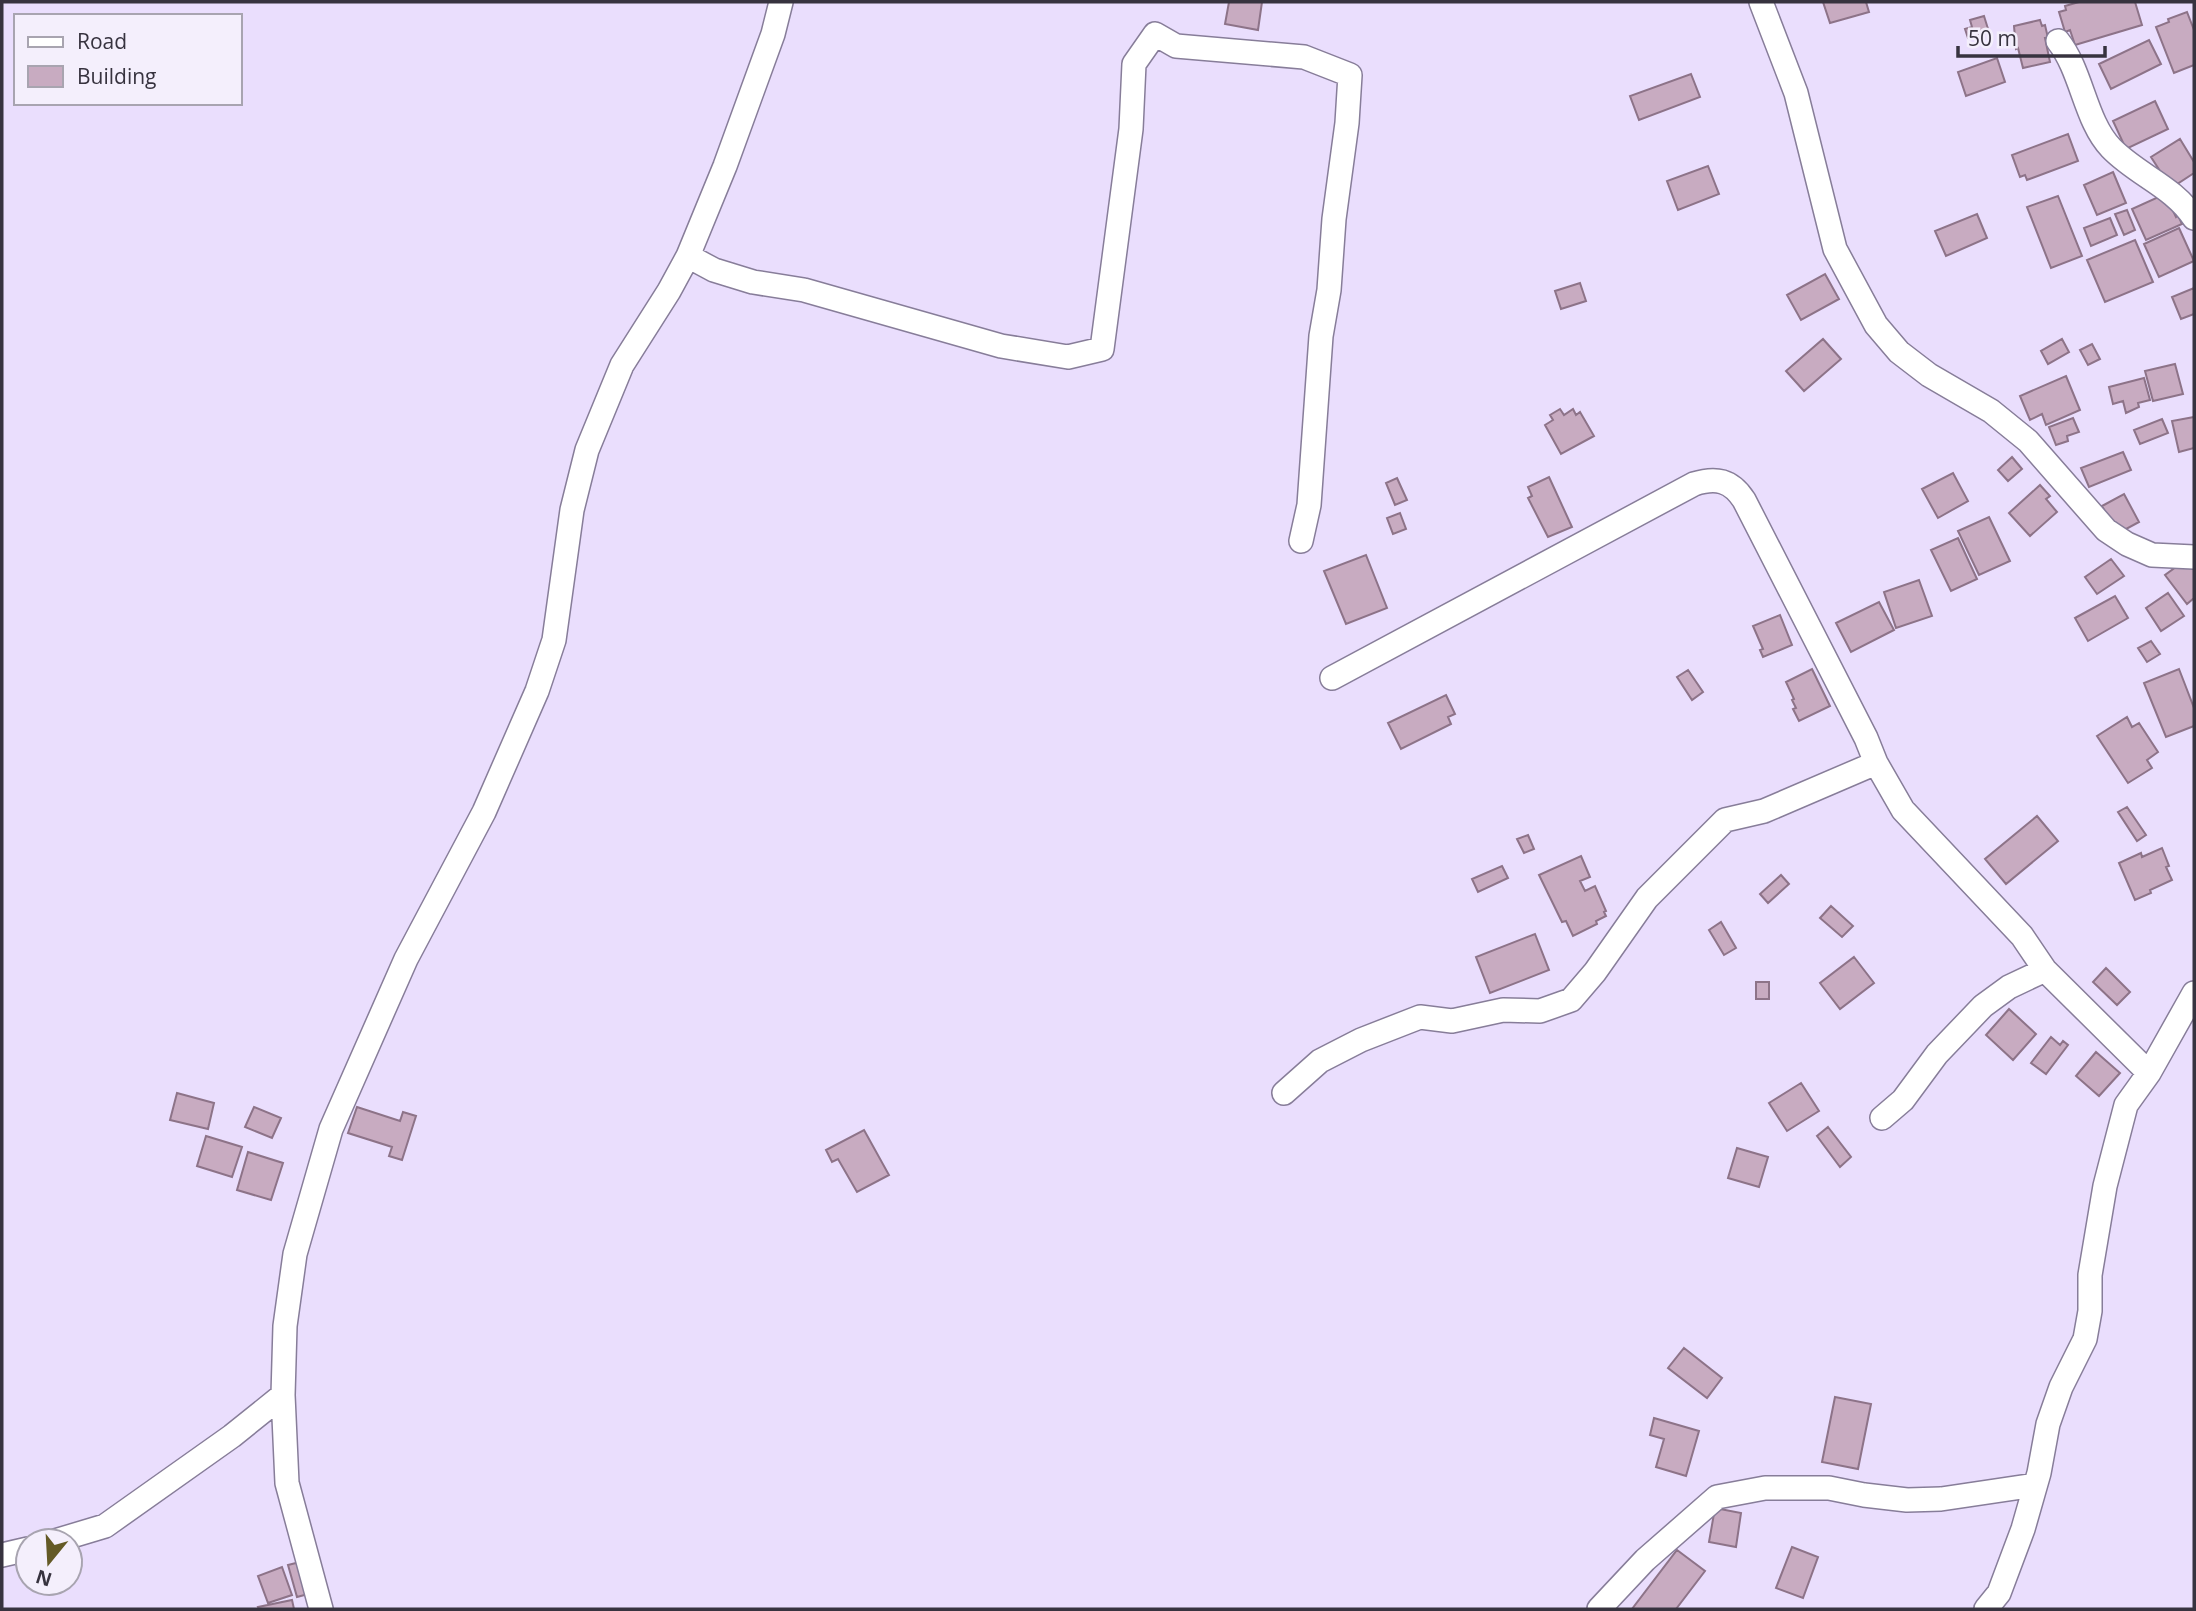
<svg xmlns="http://www.w3.org/2000/svg" width="2196" height="1611" font-family="'Open Sans',sans-serif">
<style>
.building{fill:#c8abc1;stroke:#8d7388;stroke-width:2}
.lines{fill:none;stroke-linecap:round;stroke-linejoin:round}
.minor-casing{stroke:#877d99;stroke-width:26}
.minor{stroke:#fff;stroke-width:23}
</style>
<rect width="100%" height="100%" fill="#eadefd"/>
<!-- building -->
<path class="building" d="M1229,2H1262L1258,30L1225,24Z
M1823,2H1866L1869,12L1830,23Z
M2079,2H2135L2142,25L2075,45L2070,30L2065,32L2059,12L2066,10L2065,6Z
M2187,12L2194,30V65L2174,73L2156,27L2169,22L2168,19Z
M1984,16L1989,32L1968,38L1965,29L1972,27L1970,20Z
M2040,20L2042,26L2045,25L2048,38H2045L2050,62L2023,68L2018,48L2016,49L2014,26Z
M2149,40L2161,64L2111,89L2099,64Z
M1997,58L2005,82L1966,96L1958,72Z
M1691,74L1700,97L1639,120L1630,96Z
M2155,101L2168,129L2126,149L2113,121Z
M2068,134L2078,161L2027,180L2025,175L2020,177L2012,155Z
M2180,139L2194,162V173L2171,188L2151,157Z
M1708,166L1719,194L1678,210L1667,181Z
M2113,172L2126,203L2097,215L2084,185Z
M2165,194L2176,217L2178,215L2182,224L2146,240L2132,209Z
M2058,196L2082,256L2051,268L2027,207Z
M2127,210L2135,230L2124,235L2115,214Z
M1977,214L1987,238L1946,256L1935,231Z
M2110,218L2117,235L2091,246L2084,228Z
M2179,228L2194,261L2159,277L2144,244Z
M2135,240L2153,282L2105,302L2087,260Z
M1825,274L1839,299L1801,320L1787,295Z
M1580,283L1586,301L1561,309L1555,291Z
M2194,288V314L2181,319L2172,297Z
M1823,339L1841,359L1804,391L1786,371Z
M2062,339L2069,352L2048,364L2041,351Z
M2092,344L2100,359L2088,365L2080,350Z
M2175,364L2183,394L2153,401L2145,371Z
M2066,376L2080,410L2046,425L2042,414L2030,420L2020,396Z
M2144,378L2150,400L2138,403L2139,407L2126,413L2123,401L2113,404L2109,387Z
M1560,409L1564,415L1573,409L1576,415L1580,412L1594,436L1561,454L1545,425L1553,420L1550,415Z
M2194,417V448L2179,452L2172,421Z
M2073,418L2079,432L2067,436L2068,441L2056,445L2049,427Z
M2162,419L2168,433L2140,444L2134,430Z
M2123,452L2131,470L2089,487L2081,468Z
M2012,457L2022,469L2008,481L1998,470Z
M1953,473L1968,501L1938,518L1922,489Z
M1549,477L1572,527L1548,537L1528,498L1532,496L1528,487Z
M1397,478L1407,500L1395,505L1386,483Z
M2040,485L2050,496L2046,499L2057,512L2030,536L2009,513Z
M2124,494L2139,522L2117,534L2102,506Z
M1400,513L1406,529L1393,534L1387,518Z
M1989,517L2010,561L1979,575L1958,531Z
M1958,538L1977,579L1951,591L1931,550Z
M1366,555L1387,608L1346,624L1324,571Z
M2111,559L2124,576L2097,594L2085,577Z
M2187,559L2194,568V598L2187,604L2165,575Z
M1919,580L1932,616L1896,628L1884,592Z
M2168,593L2184,616L2161,631L2146,608Z
M2115,596L2128,618L2088,641L2075,618Z
M1879,602L1894,630L1851,652L1836,623Z
M1780,615L1792,645L1763,657L1760,650L1763,649L1753,626Z
M2151,641L2160,654L2147,662L2138,648Z
M1812,669L1830,706L1799,721L1793,709L1796,708L1792,700L1794,699L1786,682Z
M2179,669L2194,708V726L2166,737L2144,683Z
M1688,670L1703,692L1692,700L1677,677Z
M1446,695L1455,714L1448,717L1451,724L1401,749L1388,723Z
M2127,717L2132,727L2139,723L2158,752L2147,760L2152,768L2128,783L2097,736Z
M2127,807L2146,835L2137,841L2118,812Z
M2037,816L2058,841L2006,884L1985,859Z
M1528,835L1534,849L1524,853L1517,839Z
M2162,848L2169,866L2166,867L2172,880L2150,890L2151,893L2135,900L2119,863L2141,853L2142,857Z
M1581,856L1590,877L1580,881L1585,891L1595,886L1606,911L1604,912L1606,916L1596,921L1597,924L1573,936L1566,921L1562,922L1539,875Z
M1502,866L1508,878L1478,892L1472,879Z
M1781,875L1789,884L1768,903L1760,894Z
M1831,906L1853,926L1842,937L1820,918Z
M1721,922L1736,948L1724,955L1709,930Z
M1535,934L1549,970L1490,993L1476,957Z
M1854,957L1874,983L1840,1009L1820,983Z
M2106,968L2130,992L2117,1005L2093,982Z
M1756,982H1769V999H1756Z
M2009,1009L2036,1034L2013,1060L1986,1035Z
M2051,1037L2060,1045L2063,1041L2068,1045L2046,1074L2031,1063Z
M2096,1052L2120,1073L2099,1096L2076,1076Z
M1801,1083L1819,1111L1787,1131L1769,1103Z
M177,1093L214,1103L208,1129L170,1120Z
M254,1107L281,1118L272,1138L245,1127Z
M357,1107L400,1121L403,1112L416,1116L402,1160L389,1156L392,1147L348,1133Z
M1828,1127L1851,1157L1840,1167L1817,1136Z
M864,1130L889,1175L857,1192L838,1159L832,1162L826,1150Z
M206,1136L242,1147L232,1177L197,1166Z
M1737,1148L1768,1157L1759,1187L1728,1178Z
M248,1152L283,1163L271,1200L237,1190Z
M1684,1348L1722,1378L1707,1398L1668,1368Z
M1835,1397L1871,1404L1858,1469L1822,1462Z
M1654,1418L1699,1431L1686,1476L1656,1467L1664,1439L1650,1435Z
M1715,1508L1741,1513L1736,1547L1709,1542Z
M1792,1547L1818,1557L1803,1598L1776,1588Z
M1677,1550L1705,1571L1676,1609H1632Z
M304,1561L312,1593L297,1597L288,1565Z
M282,1567L292,1595L268,1603L258,1576Z
M292,1600L294,1609H259L258,1607Z"/>
<g class="lines">
<defs>
<path id="minor" d="M1761,2L1796,93L1835,249L1876,325L1899,352L1929,375L1991,411L2028,441L2106,530L2127,544L2152,555L2194,557
M2058,41C2082,71 2085,121 2111,148C2137,175 2173,186 2194,218
M688,256L714,270L753,282L804,290L1001,346L1068,357L1102,349L1131,129L1134,64L1155,34L1176,46L1304,57L1350,75L1347,123L1334,219L1329,290L1321,336L1309,505L1301,541
M1332,678L1694,484C1716,477 1731,480 1744,500L1866,738L1876,763L1903,810L2022,936L2045,970L2149,1073
M1284,1093L1320,1061L1361,1040L1420,1017L1452,1021L1503,1010L1540,1011L1571,1000L1595,972L1647,898L1725,820L1764,811L1876,763
M1882,1118L1903,1100L1937,1054L1983,1006L2009,987L2045,970
M55,1541L105,1526L232,1436L283,1395
M2,1555L28,1549
M321,1609L287,1483L283,1395L285,1326L295,1254L331,1129L406,959L484,812L537,691L554,640L572,510L587,450L622,365L669,291L688,256L725,166L773,34L781,2
M1599,1609L1645,1560L1717,1497L1765,1488H1829L1864,1495L1907,1500L1941,1499L2035,1485
M1986,1609L1999,1593L2023,1529L2039,1473L2048,1424L2061,1387L2085,1339L2090,1311V1275L2105,1186L2126,1105L2149,1073L2194,993"/>
</defs>
<!-- minor casing -->
<use href="#minor" class="minor-casing"/>
<!-- minor -->
<use href="#minor" class="minor"/>
</g>
<!-- border -->
<rect width="2196" height="1611" fill="none" stroke="#37333f" stroke-width="7"/>
<!-- legend -->
<rect x="14" y="14" width="228" height="91" fill="#f4effc" stroke="#a8a4b0" stroke-width="2"/>
<rect x="28" y="37" width="35" height="10" fill="#ffffff" stroke="#a8a4b0" stroke-width="2"/>
<text x="77" y="49" font-size="21" fill="#37333f">Road</text>
<rect x="28" y="66" width="35" height="21" fill="#c8abc1" stroke="#a8a4b0" stroke-width="2"/>
<text x="77" y="84" font-size="21" fill="#37333f">Building</text>
<!-- north arrow -->
<g transform="translate(49 1562) rotate(198)"><circle r="33" fill="#f4effc" stroke="#a8a4b0" stroke-width="2"/>
<path d="M0-5L12 26L0 18L-12 26Z" fill="#645a26"/>
<text y="-10" font-size="19" font-weight="bold" text-anchor="middle" fill="#37333f">N</text>
</g>
<!-- scale -->
<path d="M1958 46v10h147v-10" fill="none" stroke="#37333f" stroke-width="3.5"/>
<text x="1968" y="46" font-size="21" fill="#37333f" stroke="#f4effc" stroke-width="5" paint-order="stroke">50 m</text>
</svg>
